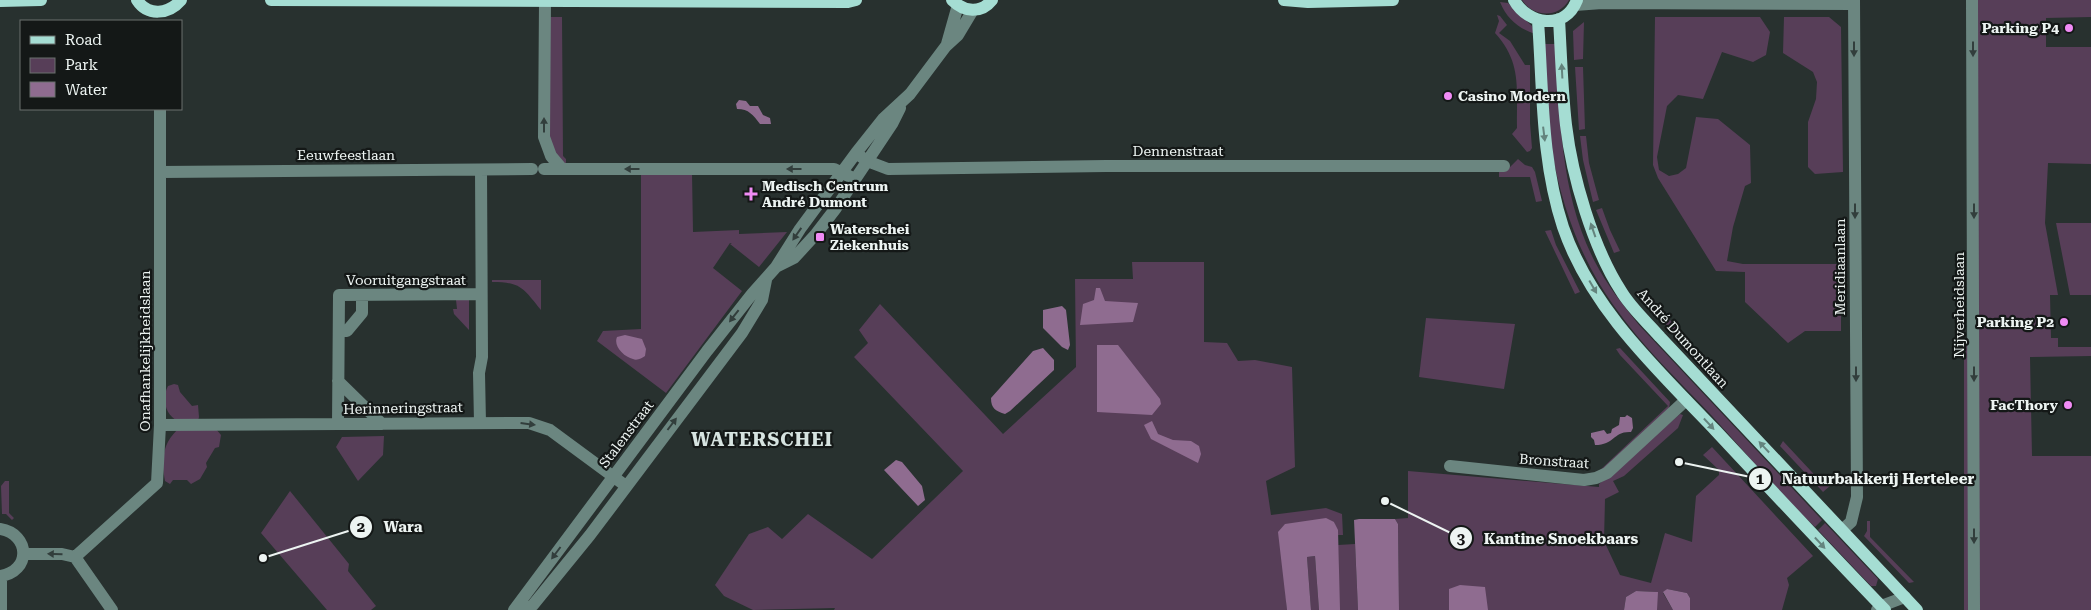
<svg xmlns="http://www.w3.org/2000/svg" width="2091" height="610" font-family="'Roboto Serif',serif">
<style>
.green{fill:#573e58}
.water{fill:#8f6c90}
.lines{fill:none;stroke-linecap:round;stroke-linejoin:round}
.minor{stroke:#6b8680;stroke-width:12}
.major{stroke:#a5ddd3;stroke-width:12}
.oneway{fill:#323e3c}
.oneway2{fill:#64847e}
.poi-dot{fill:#f08bf5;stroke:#141817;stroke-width:2}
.labels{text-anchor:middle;stroke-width:4.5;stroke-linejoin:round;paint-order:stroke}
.poi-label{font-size:14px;font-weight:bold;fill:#edf4f2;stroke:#141817;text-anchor:end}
.street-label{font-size:14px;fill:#edf4f2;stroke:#141817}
.district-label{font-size:19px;font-weight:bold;letter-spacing:1px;fill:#d6e3e0;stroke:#141817}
.leader{fill:none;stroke:#edf4f2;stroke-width:2}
.callout-dot{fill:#edf4f2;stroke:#141817;stroke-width:2}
.mark-label{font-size:15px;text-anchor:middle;font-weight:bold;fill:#111}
.callout-label{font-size:15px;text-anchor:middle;font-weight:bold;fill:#edf4f2;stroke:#141817;stroke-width:4.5;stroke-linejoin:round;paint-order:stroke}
</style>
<rect width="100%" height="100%" fill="#28312f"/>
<!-- green -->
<path class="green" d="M1522,0H1569C1558,19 1533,17 1522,0Z
M1976,0H2091V17L2046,18V47H2091V164L2048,163L2045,223L2058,295H2050L2051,338H2058V347H2091V356L2030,357L2032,456H2091V610H1977L1980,532L1977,530Z
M1500,2L1508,3L1512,7L1532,26L1535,34C1518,28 1507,19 1500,2Z
M1497,15L1500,16L1507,25L1499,33L1510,41L1525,65H1530V123L1532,148L1530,151L1527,152L1512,134L1517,128C1516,90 1523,64 1495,33L1499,21Z
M549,17H562L563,156L566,159V166L555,159L548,133Z
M1655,17H1760L1770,32L1766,55L1753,62L1722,52L1703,99L1678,95L1667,106L1657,157L1659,170L1669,176L1678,174L1686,168L1696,117L1718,119L1750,145L1751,183L1745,186L1733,227L1727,261L1743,264H1841V331H1805L1788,343L1745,302V272L1716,271L1658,178L1653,165Z
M1784,17H1829L1841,27L1843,172L1815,174L1808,167V122L1816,99L1817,82L1813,72L1783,53Z
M1584,22L1583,59L1574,60L1573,31Z
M1543,44H1556C1560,118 1560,194 1595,262C1607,285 1623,305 1639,325L1822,520L1815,527C1779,493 1746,453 1712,416C1679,381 1642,346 1614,306C1560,231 1543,135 1543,44Z
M1575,67H1583L1585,129L1579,130Z
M1580,136H1586L1589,163L1599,200L1593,202L1583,160Z
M1518,159L1525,165L1532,167L1535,172L1542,201L1536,202L1530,177H1499V172L1507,170Z
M641,173H692L693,232L739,230V234L787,232L759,267L730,244L732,243H730L713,268L742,291L666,393L597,341L603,331L641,329Z
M1602,208L1610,230L1620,251L1614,253L1596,210Z
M2056,223H2091V295H2070Z
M1551,230L1556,245L1580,292L1575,294L1545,231Z
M1132,262H1204V342L1227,343L1238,361L1255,360L1292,367L1295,467L1266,481L1271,515L1326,508L1342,514L1343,535H1338L1334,522L1285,584L1287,610H834L835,608L753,610L724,596L715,585L749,534L768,527L782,539L808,514L872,559L963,471L854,357L868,343L859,330L880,304L1003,434L1076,367L1075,279H1133Z
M492,280H541V310C523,288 521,282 492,282Z
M1651,298L1689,342L1686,346L1646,303Z
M469,299V330L454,314L453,309H457L456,300Z
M1426,318L1515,324L1504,389L1419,377Z
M1968,342V610H1964V343Z
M1620,348L1670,402L1669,409L1601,474L1597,473L1668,406L1620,355L1616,349Z
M174,384L178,385L180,392L192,406L198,405L199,417L198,421C192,421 183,423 178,421C164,415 162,397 168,386Z
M1680,414L1683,415L1678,428L1624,476L1613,481L1619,492L1605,499L1604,541L1620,575L1651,583L1665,533L1692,542L1696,496L1719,475V470L1703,455L1712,447L1813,556L1787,578L1789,585L1782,610H1690V598L1687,593L1667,589L1663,593L1673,610H1657V592L1636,591L1626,597L1624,610H1399L1398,524L1395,519L1408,518V471L1599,487V484Z
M216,429L221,435L219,447L215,448L206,463L207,467L200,479L191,484L187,480H173L170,484L165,481C161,461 162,445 177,430Z
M384,436L383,455L358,481L336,447L342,437Z
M1783,441L1824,485L1830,484V486L1823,492L1780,446Z
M5,481H9V513L14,518L12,520L6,514H2L1,486Z
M290,491L349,564L348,571L376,606L371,610H327L261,533Z
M1867,521H1870V537L1914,582L1909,583L1864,536L1867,531Z
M1825,523L1878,579L1876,586H1871L1818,530Z
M1355,544L1358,610H1339L1338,545Z
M1315,556L1319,610H1311L1307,557Z"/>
<!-- water -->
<path class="water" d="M739,100L746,101L750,106H758L763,115L770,118L771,124H760C753,115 749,109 737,109L736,104Z
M1096,288H1100L1105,301L1138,303L1133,322L1080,325L1083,304L1094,300Z
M1062,306L1066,310L1070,345L1068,350L1062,347L1043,328V310Z
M625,335L642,339L646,349L645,356C642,358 637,361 633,359C624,357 613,346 617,337Z
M1097,345H1118L1160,399L1161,404L1152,415L1097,412Z
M1043,348L1054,360V370L1010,411L1005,414C996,411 991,409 991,398L1033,351Z
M1627,415L1632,418L1633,428L1631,432C1613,431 1615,445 1595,445L1594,440L1591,437V433L1604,430L1607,434L1611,433L1612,429L1619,425L1620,417H1625Z
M1152,421L1158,434L1173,440L1191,441L1199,446L1201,454L1198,463L1151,439L1144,425Z
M896,460L902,462L922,486L925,500L918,506L884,470Z
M1326,518L1334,522L1338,530L1340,610H1319L1315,556L1307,557L1311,610H1287L1278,532L1285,524Z
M1359,519H1395L1398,524L1399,610H1358L1354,520Z
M1460,585L1485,587L1488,610H1449V589Z
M1667,589L1687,593L1690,598V610H1673L1663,592Z
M1636,591L1658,592L1657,610H1624L1626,597Z"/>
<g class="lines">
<!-- minor -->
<path class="minor" d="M1972,0L1974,610
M545,2L544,137L551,156L562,169
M1575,5L1602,3L1854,4
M947,44L958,5
M856,153L867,161L888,169L1106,166H1504
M544,169H834L855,179
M160,172L532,169
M776,267L794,258L816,234L836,208L892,124L900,108
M339,331H347L362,313V295
M338,381L382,424
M480,423L479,373L482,357L481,170
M338,424L339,295L481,294
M160,425L529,423L550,430L626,486
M1450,466L1584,480L1596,478L1607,473L1686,400
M0,529C31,534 31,572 0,576
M1842,530L1851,522L1857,497L1854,0
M24,554H62L75,557
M75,557L157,483L160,425V109
M75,557L112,610
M1,576V610
M514,610L707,351L752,294L776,267L800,229L856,153L883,119L910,94L946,46L958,35L973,10
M525,610L533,605L590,535L742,333L762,300L766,280
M1877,610L1881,606L1905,597"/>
<!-- major -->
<path class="major" d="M137,0C148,17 169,14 181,0
M271,0L848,2L856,0
M952,0C964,12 981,14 992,0
M1284,0L1308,2L1393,0
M1514,0C1528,25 1565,31 1577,0
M0,1L41,0
M1559,19C1561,54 1562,90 1566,125C1572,176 1593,248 1621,291C1631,308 1647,322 1660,337L1917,610
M1538,21C1543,90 1541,160 1563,227C1591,309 1658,370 1716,431C1772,491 1828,551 1885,610"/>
</g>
<!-- one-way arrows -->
<defs><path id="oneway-solid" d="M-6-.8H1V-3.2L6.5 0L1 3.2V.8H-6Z" transform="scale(1.25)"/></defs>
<g class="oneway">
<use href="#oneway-solid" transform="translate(1854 49) rotate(90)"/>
<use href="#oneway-solid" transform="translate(1973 49) rotate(90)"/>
<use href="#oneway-solid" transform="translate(544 125) rotate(-90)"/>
<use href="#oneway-solid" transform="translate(632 169) rotate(180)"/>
<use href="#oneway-solid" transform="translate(794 169) rotate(-180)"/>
<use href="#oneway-solid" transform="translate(1855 211) rotate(90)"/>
<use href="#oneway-solid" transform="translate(1974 211) rotate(90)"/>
<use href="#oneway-solid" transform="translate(797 234) rotate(125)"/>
<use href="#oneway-solid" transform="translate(734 316) rotate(128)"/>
<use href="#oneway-solid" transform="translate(1856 374) rotate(90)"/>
<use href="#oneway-solid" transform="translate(1974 374) rotate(90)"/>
<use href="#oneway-solid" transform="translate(528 424) rotate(7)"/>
<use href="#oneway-solid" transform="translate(672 424) rotate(-53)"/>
<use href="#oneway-solid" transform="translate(1974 536) rotate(90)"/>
<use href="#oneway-solid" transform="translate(556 553) rotate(127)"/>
<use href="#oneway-solid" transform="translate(55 554) rotate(-178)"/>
</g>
<g class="oneway2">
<use href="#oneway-solid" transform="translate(1562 71) rotate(-93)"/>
<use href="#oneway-solid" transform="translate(1544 134) rotate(83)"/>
<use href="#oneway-solid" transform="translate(1593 230) rotate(-109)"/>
<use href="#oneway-solid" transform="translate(1593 287) rotate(60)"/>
<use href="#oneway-solid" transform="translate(1709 424) rotate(47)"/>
<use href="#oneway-solid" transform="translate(1764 447) rotate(-133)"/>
<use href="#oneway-solid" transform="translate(1820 543) rotate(47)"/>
</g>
<!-- markers -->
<g class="poi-dot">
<circle cx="2069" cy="28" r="5"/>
<circle cx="1448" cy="96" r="5"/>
<path d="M748.5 186.5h5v5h5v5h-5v5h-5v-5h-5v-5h5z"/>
<rect x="815" y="232" width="10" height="10" rx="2.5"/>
<circle cx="2064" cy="322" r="5"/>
<circle cx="2068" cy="405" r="5"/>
</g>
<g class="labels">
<!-- poi labels -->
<g class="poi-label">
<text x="2059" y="33">Parking P4</text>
<text x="1458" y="101" text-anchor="start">Casino Modern</text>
<text x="762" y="191" text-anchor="start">Medisch Centrum<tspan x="762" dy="16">André Dumont</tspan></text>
<text x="830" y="234" text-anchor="start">Waterschei<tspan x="830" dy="16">Ziekenhuis</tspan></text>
<text x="2054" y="327">Parking P2</text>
<text x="2058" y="410">FacThory</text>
</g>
<!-- street labels -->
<g class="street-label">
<text x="1178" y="156">Dennenstraat</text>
<text x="346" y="160">Eeuwfeestlaan</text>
<text transform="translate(1840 267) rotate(-90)" y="5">Meridiaanlaan</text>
<text x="406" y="285">Vooruitgangstraat</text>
<text transform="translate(1959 305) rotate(-90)" y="5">Nijverheidslaan</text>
<text transform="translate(1683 338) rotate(48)" y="5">André Dumontlaan</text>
<text transform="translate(145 351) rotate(-90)" y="5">Onafhankelijkheidslaan</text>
<text transform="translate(403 408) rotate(-1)" y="5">Herinneringstraat</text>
<text transform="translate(626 434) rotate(-53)" y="5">Stalenstraat</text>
<text transform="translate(1554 461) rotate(4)" y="5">Bronstraat</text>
</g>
<!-- district labels -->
<g class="district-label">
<text x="762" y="446">WATERSCHEI</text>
</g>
</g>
<!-- callouts -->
<path class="leader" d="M1679 462L1760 479M263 558L361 527M1385 501L1461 538"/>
<g class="callout-dot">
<circle cx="1679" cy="462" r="5"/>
<circle cx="263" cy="558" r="5"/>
<circle cx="1385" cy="501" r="5"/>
<circle cx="1760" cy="479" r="12"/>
<circle cx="361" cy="527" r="12"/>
<circle cx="1461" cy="538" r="12"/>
</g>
<g class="mark-label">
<text x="1760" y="484">1</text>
<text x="361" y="532">2</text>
<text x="1461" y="544">3</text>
</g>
<g class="callout-label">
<text x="1878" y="484">Natuurbakkerij Herteleer</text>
<text x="403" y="532">Wara</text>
<text x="1561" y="544">Kantine Snoekbaars</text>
</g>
<!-- legend -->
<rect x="20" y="20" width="162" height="90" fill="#141817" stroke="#6b706f"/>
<rect x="30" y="36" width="25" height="8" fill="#a5ddd3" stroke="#6b706f"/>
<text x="65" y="45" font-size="15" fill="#edf4f2">Road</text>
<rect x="30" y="58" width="25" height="15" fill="#573e58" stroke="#6b706f"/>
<text x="65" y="70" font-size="15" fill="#edf4f2">Park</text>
<rect x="30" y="82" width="25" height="15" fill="#8f6c90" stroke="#6b706f"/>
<text x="65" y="95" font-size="15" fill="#edf4f2">Water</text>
</svg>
